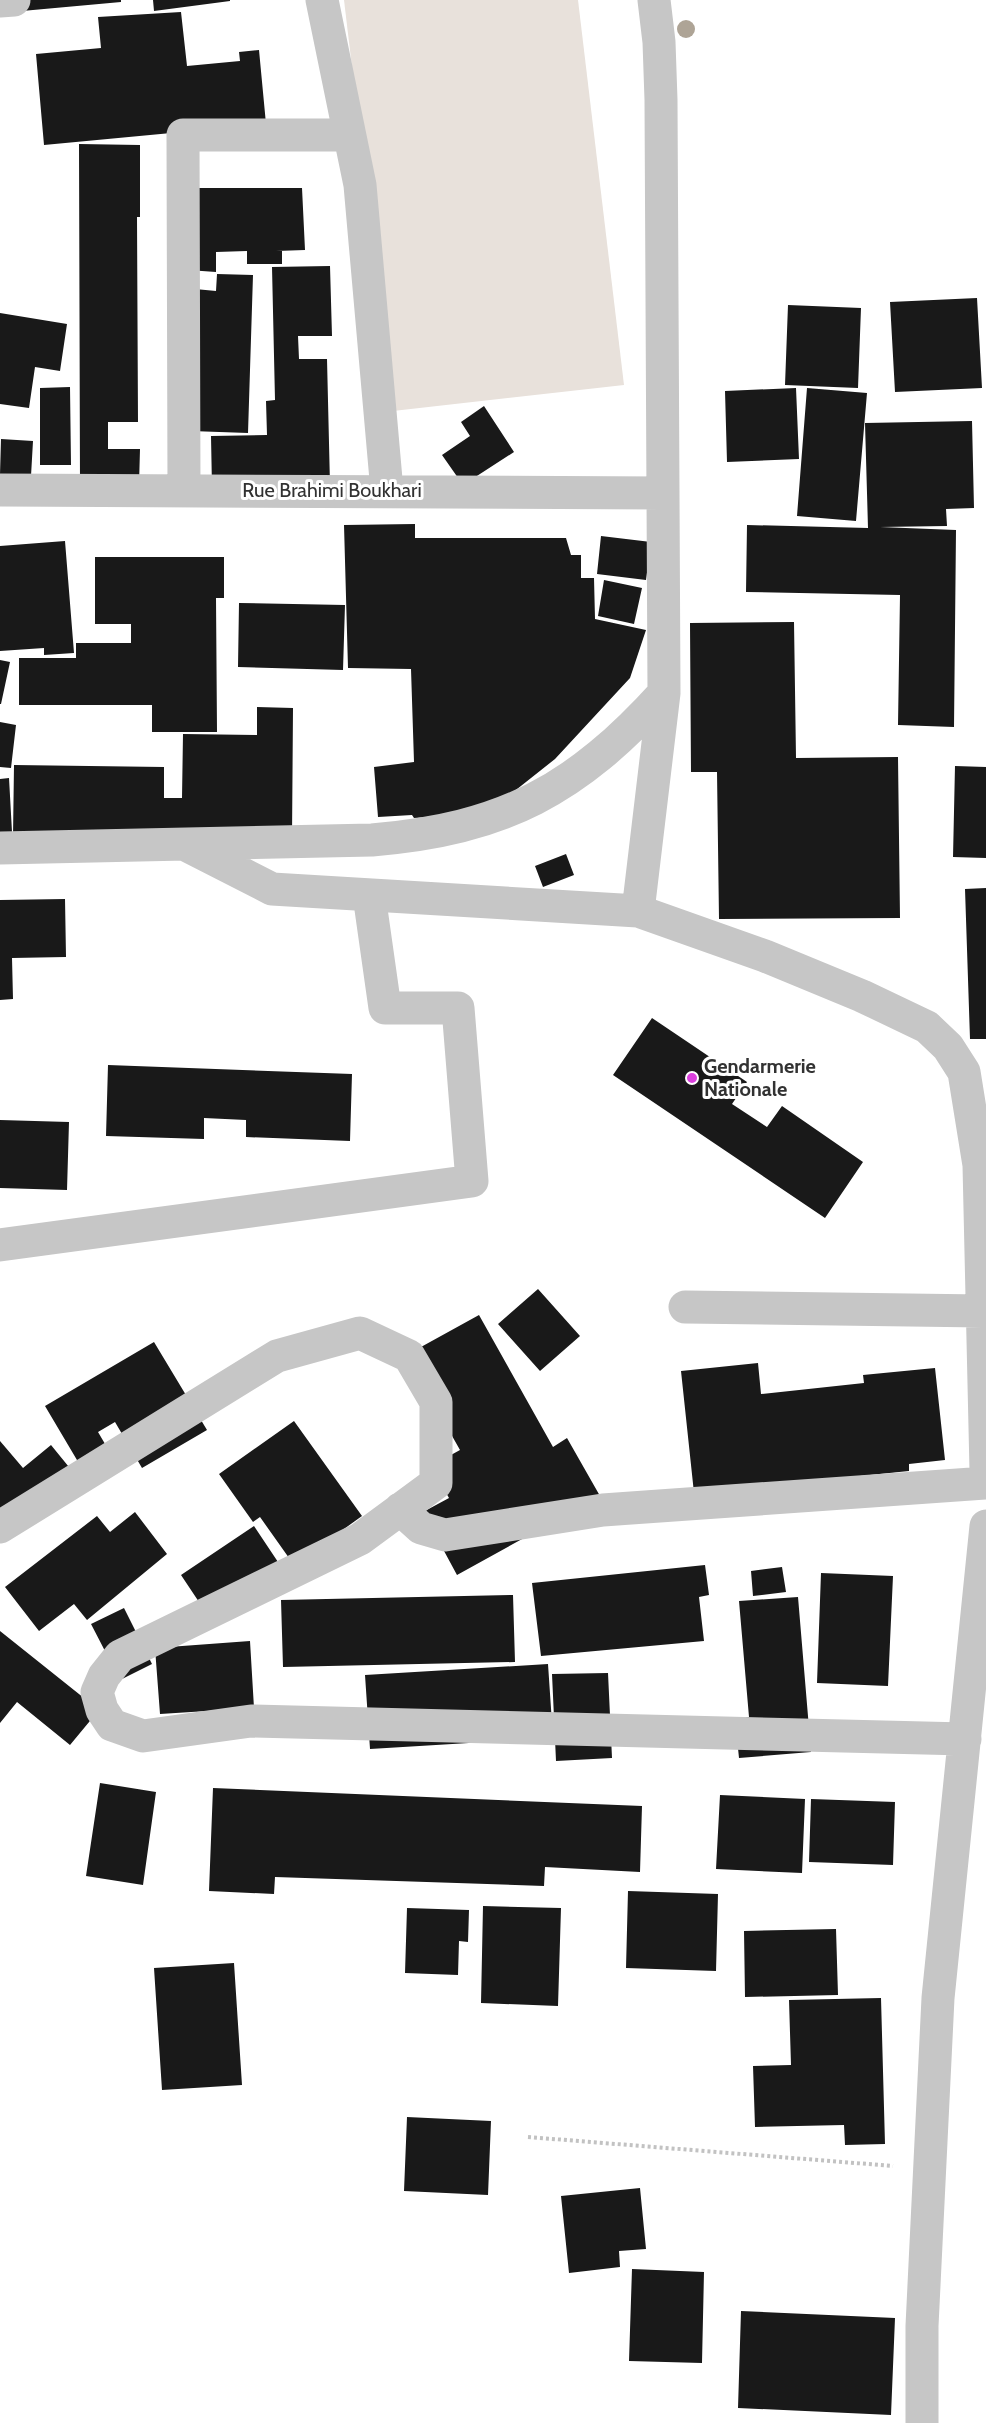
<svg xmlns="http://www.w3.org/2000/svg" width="986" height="2423" font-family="Cabin,sans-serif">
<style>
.green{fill:#e8e1db}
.building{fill:#191919}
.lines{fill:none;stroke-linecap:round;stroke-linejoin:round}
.path{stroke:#c2c2c2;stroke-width:4;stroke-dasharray:3 3;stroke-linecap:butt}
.street{stroke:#c6c6c6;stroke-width:33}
.tree{fill:#aea496}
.poi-dot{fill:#db3fdd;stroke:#fff;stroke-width:2}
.labels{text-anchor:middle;stroke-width:6;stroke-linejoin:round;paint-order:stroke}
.street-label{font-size:20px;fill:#323232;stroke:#fff}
.poi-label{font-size:20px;font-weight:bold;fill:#323232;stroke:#fff;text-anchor:start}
</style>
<rect width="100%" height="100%" fill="#fff"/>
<!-- green -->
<path class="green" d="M344,0H578L624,385L393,411Z"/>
<!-- building -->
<path class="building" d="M0,0H121V2L0,13Z
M153,0H230V1L154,11Z
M181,12L187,66L240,61L239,52L259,50L266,124L44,145L36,54L101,48L98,17Z
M79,144L140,145V217H137L138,422H108V449H140L139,485H80Z
M185,188H302L305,250L276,251H282V264H247V251L216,252V272L188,270Z
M330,266L332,336H298L299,359H327L330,485L212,488L211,436L267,435L266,401L275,400L272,267Z
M217,274L253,275L248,433L191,431L195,289L216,291Z
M977,298L982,388L895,392L890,302Z
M788,305L861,308L858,388L785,385Z
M0,313L67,324L60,371L35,367L29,408L0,404Z
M70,387L71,465H40V388Z
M796,388L799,459L727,462L725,391Z
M807,388L867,393L856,521L797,516Z
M484,406L514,452L463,485L442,455L470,436L461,422Z
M972,421L974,508L946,509L947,526L880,527L956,530L954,727L898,725L900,595L746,592L747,525L868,528L865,423Z
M1,439L33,441L31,476L0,474Z
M415,524V538H566L571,555H581V578H594L595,619L646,630L630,678L555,759L488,812L414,818L412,815L378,817L374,767L414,762L411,669L348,668L344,525Z
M601,536L651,542L646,580L597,574Z
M65,541L74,653L44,655V648L0,651V546Z
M95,557H224V598H216L217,732H152V705H19V658H76V643H131V624H95Z
M604,580L642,588L634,624L598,616Z
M239,603L345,605L343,670L238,667Z
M794,622L796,758L898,757L900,918L719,919L717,772H691L690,623Z
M0,660L10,662L1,704H0Z
M257,707L293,708L292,839L13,836L14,765L164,767V798H182L183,734L257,735Z
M0,722L16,725L11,768L0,767Z
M955,766L986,767V858L953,857Z
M9,778L12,832L0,833V779Z
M566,854L574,875L543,887L535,866Z
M986,888V1039H970L965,889Z
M65,899L66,957L12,958L13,999L0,1000V900Z
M652,1018L747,1082L732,1104L767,1127L782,1106L863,1162L825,1218L613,1075Z
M108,1065L352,1074L350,1141L246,1137V1120L204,1118V1139L106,1136Z
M0,1120L69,1122L67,1190L0,1188Z
M538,1289L580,1336L540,1371L498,1324Z
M479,1315L553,1447L567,1438L600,1496L457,1575L423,1512L449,1498L431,1466L460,1450L434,1404L401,1358Z
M154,1342L207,1430L142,1468L115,1422L98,1432L118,1466L90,1482L45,1406Z
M758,1363L761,1394L864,1383L863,1375L935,1368L945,1460L909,1464V1471L694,1493L681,1371Z
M294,1421L362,1516L294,1565L260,1517L253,1522L219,1474Z
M0,1441L23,1468L51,1445L73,1472L0,1533Z
M135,1512L167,1554L87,1620L74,1604L39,1631L5,1587L97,1516L110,1532Z
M254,1526L288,1577L215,1626L181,1575Z
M705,1565L709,1595L699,1597L704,1641L541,1656L532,1583Z
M782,1567L786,1592L753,1596L751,1571Z
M821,1573L893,1576L888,1686L817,1683Z
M513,1595L515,1662L283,1667L281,1600Z
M798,1597L811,1752L739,1758L735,1719L749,1717L739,1601Z
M124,1608L152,1664L120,1680L91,1624Z
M0,1631L99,1710L70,1745L17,1702L0,1723Z
M250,1641L254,1708L160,1714L155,1648Z
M548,1664L553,1738L370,1749L365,1675Z
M608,1673L612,1758L556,1761L552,1674Z
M100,1783L156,1792L143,1885L86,1876Z
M213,1788L642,1806L640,1872L545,1867L544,1886L275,1877L274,1894L209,1891Z
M720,1795L805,1799L802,1873L716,1869Z
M811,1799L895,1802L893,1865L809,1862Z
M628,1891L718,1894L716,1971L626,1968Z
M483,1906L561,1908L558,2006L481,2003Z
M407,1908L469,1910L468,1942L459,1941L458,1975L405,1973Z
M836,1929L838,1995L745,1997L744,1931Z
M234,1963L242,2085L162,2090L154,1968Z
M881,1998L885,2144L845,2145L844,2125L755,2127L753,2066L791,2065L789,2000Z
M407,2117L491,2121L488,2195L404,2191Z
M640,2188L646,2249L619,2251L620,2267L569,2273L561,2196Z
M632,2269L704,2272L702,2363L629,2361Z
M741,2311L895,2318L891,2415L738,2408Z"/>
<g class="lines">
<!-- path -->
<path class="path" d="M528,2137L893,2166"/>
<!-- street -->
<path class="street" d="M322,0L360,185L387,491
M0,1L14,0
M184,489L183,135H349
M0,490L663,493
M188,846L272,889L638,911L765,956L862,996L927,1027L948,1047L964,1072L979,1165L986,1471
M0,848L372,840C504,829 576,790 664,693
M638,911L664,693L661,100L659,42L654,0
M0,1245L472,1181L458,1008H385L369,895
M685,1307L983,1311
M400,1509L421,1528L445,1535L603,1510L986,1483
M0,1527L277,1356L360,1333L409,1356L436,1402V1483L360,1539L120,1656L104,1676L97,1692L102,1710L112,1725L143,1736L251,1721L965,1739
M922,2423V2326L938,1998L986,1526"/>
</g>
<!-- trees -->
<circle class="tree" cx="686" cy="29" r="9"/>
<!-- markers -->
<circle class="poi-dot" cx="692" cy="1078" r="6"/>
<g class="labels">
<!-- street labels -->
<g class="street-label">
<text x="332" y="497">Rue Brahimi Boukhari</text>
</g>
<!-- poi labels -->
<g class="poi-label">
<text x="704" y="1073">Gendarmerie<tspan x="704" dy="23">Nationale</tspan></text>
</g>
</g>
</svg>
